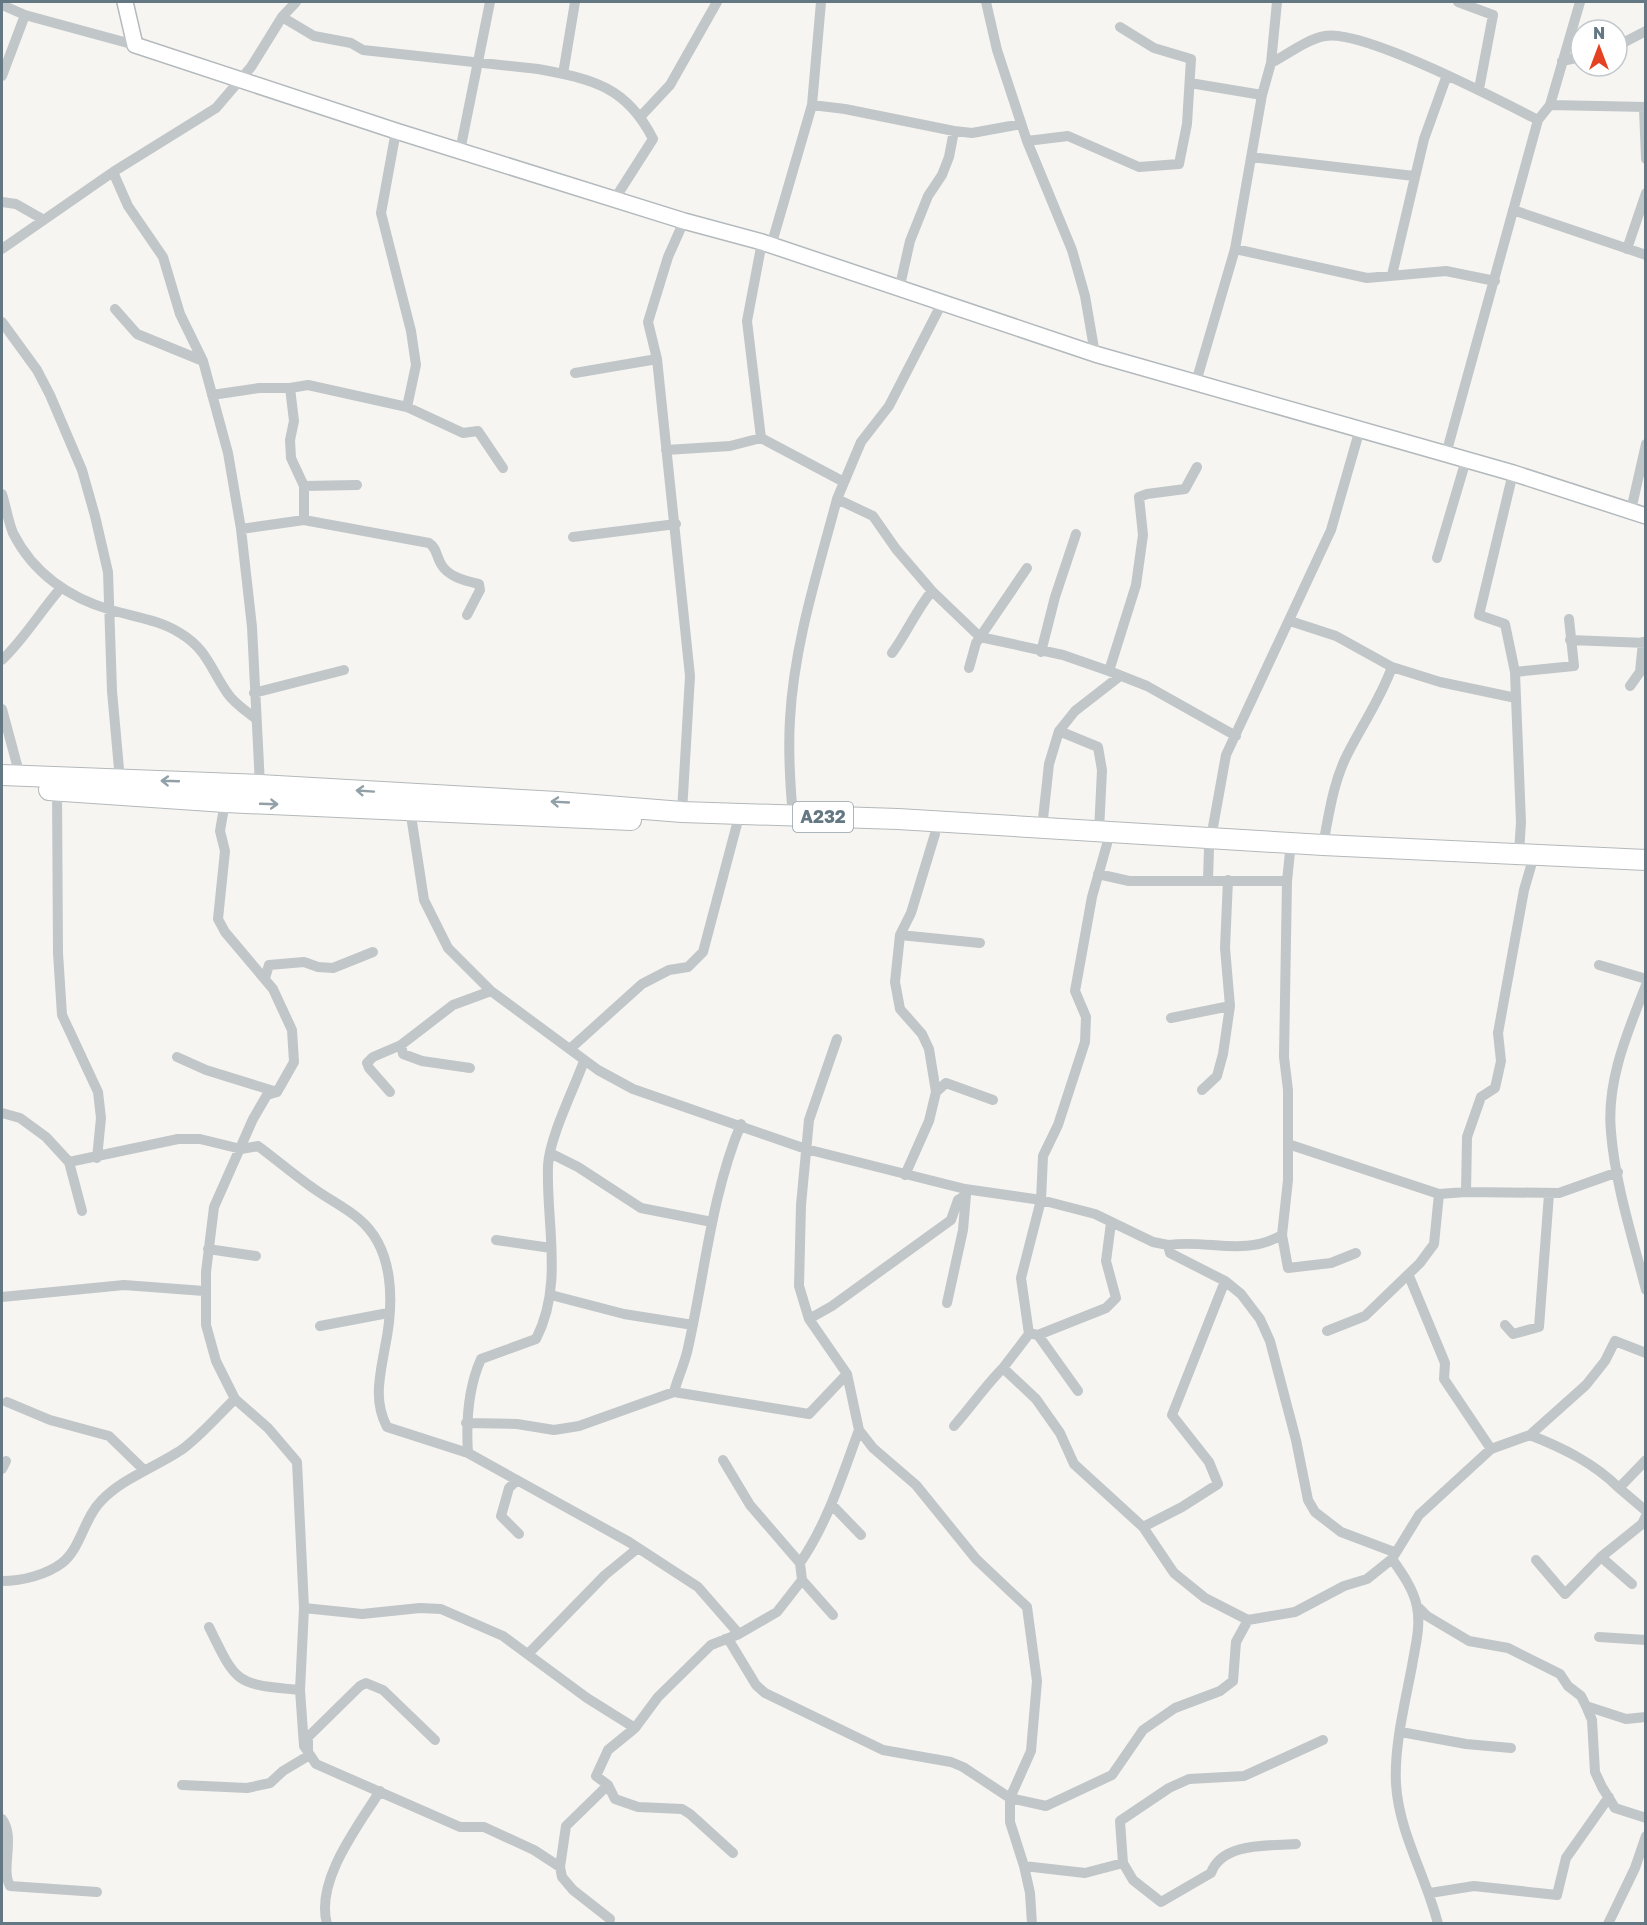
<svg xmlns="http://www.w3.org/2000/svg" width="1647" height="1925" font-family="'Golos Text',sans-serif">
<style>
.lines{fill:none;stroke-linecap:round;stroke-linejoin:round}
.secondary-casing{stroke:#b3b9bd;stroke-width:18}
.highway-casing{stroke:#b4b8ba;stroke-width:22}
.street{stroke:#c1c6c8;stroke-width:10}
.secondary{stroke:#fff;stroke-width:15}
.highway{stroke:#fff;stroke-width:20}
.oneway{stroke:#92a0a8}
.labels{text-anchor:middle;stroke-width:6;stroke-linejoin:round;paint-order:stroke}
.shield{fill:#fff;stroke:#92a0a8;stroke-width:1.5}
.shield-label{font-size:18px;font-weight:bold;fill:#647883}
</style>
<rect width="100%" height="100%" fill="#f6f5f2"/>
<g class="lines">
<defs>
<path id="secondary" d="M125,2L135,45L396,131L684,221L762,242L1095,354L1513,473L1646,516"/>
<path id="highway" d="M2,775L260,785L557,802L682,812L898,819L1323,845L1646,860
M49,790L225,802L631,820"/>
</defs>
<!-- secondary casing -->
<use href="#secondary" class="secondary-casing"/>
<!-- highway casing -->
<use href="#highway" class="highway-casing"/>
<!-- street -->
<path class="street" d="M986,2L997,50L1027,141L1072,250L1085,296L1095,354
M1458,2L1493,15L1479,89
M2,5L25,15L135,45
M282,17L314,36L351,43L363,50L538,69C593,79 627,87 653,139L614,200
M1617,46L1646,31
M1562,61L1581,57
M1271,63C1287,55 1307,39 1325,36C1363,29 1499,100 1538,120
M563,74L575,2
M2,76L25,15
M1190,83L1262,95
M812,105L845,109L954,131L972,133L1021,124
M1550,105L1646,107
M1644,108L1646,159
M641,116L670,85L717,2
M396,131L381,213L411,331L416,365L407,407
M1027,141L1068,136L1139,167L1179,164L1187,124L1191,59L1154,48L1120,27
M460,151L490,2
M1251,157L1414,176
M113,172L128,206L163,257L180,314L203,361L228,453L241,529L252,627L260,785
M2,202L16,204L44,220
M1513,210L1646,255
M771,246L812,105L821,2
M2,249L113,172L216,108L251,67L282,17L296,2
M1235,249L1367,278L1446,271L1495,281
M1627,249L1646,193
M1392,275L1424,139L1447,75
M899,290L910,241L928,196L942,175L949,157L954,131
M115,309L137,334L203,361
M2,322L37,370L50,395L82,470L95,516L108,572L112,691L120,780
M575,373L657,359
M1196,382L1235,249L1262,95L1271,63L1277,2
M290,388L308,385L407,407L463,433L478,431L503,468
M212,395L259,388H290L294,421L290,440L291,458L304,486V520
M761,438L747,321L762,242
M666,450L730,446L761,438L844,482
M1446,454L1538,120L1550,105L1580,2
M1513,473L1479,615L1505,624L1515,672L1516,698
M304,486L357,485
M2,494C6,506 8,521 13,533C33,573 69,598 111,610C135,617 159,620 180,633C207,649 211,670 228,694C234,703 246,711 255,718
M837,499L861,442L889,406L942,303
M1631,510L1646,444
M241,529L304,520L429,543C437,548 436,556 441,564C448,577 466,581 479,584L480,590L467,615
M573,537L676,524
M1437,558L1466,460
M1290,621L1336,636L1392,667C1381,698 1362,725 1347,755C1333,783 1329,814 1323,845
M1570,640L1646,643
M1041,652L1055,597L1076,534
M892,653C907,633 916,610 932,591
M2,660C24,639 40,612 60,589
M1392,667L1440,682L1516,698L1521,822L1519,853
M969,668L976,643L1027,568
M1109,671L1136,585L1143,535L1139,497L1147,494L1185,489L1197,467
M1515,672L1574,666L1569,619
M1630,686L1640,672L1643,642
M254,693L344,670
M2,709L20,776
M1059,731L1075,711L1120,676
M57,790L58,953L62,1015L98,1092L101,1118L97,1158
M225,802L220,831L225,851L218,919L225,932L273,989L292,1030L294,1062L277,1092L267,1095L253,1119L214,1207L206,1272V1325L216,1361L235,1399L268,1428L297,1462L304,1608L300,1690L304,1746L316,1764L460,1827H484L534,1850L560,1867
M410,809L424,900L448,948L491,991L598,1070L633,1089L806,1149L965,1189L1041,1200L1095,1214L1153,1242L1168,1245L1170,1253L1225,1281L1241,1294L1260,1319L1270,1341L1296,1440L1308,1500L1315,1512L1341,1532L1394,1552
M682,812L690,676L657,359L648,322L668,257L684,221
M793,816C790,784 788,752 790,719C794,644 818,571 837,499L873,516L896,549L932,591L980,637L1063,655L1109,671L1147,686L1236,736
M1042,828L1049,764L1059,731L1098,747L1102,770L1099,831
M1211,838L1226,755L1331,530L1360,429
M1107,844L1092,897L1075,991L1086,1017L1085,1042L1058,1125L1043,1156L1041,1200L1021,1278L1029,1334L1003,1368L1036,1399L1060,1433L1074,1464L1143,1527L1174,1573L1205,1598L1248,1620L1295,1612L1344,1586L1367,1579L1392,1559
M1098,874L1129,881H1287
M1208,880L1209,849
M900,935L980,943
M1599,965L1646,979
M265,978L269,965L304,962L318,967L333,968L373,952
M1646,985C1628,1031 1606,1081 1611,1132C1615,1184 1633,1239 1646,1290
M1171,1018L1230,1006
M837,1039L809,1120L801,1205L799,1286L809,1319L847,1374L859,1430L873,1448L916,1485L976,1559L1027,1607L1037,1681L1031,1751L1010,1798V1822L1024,1866L1030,1893L1032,1924
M571,1048L642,984L669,970L688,967L703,952L737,824
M177,1057L206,1070L277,1092
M470,1068L422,1061L403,1054L401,1045L453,1005L491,991
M1202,1090L1217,1076L1223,1054L1230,1006L1225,948L1228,880
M390,1092L369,1068L367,1063L373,1057L401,1045
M936,1092L946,1083L993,1100
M2,1113L20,1118L46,1137L69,1162L178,1139H200L241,1149L258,1146C277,1160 294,1175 313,1188C328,1199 345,1207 359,1219C395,1249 394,1304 385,1347C380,1376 373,1400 387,1427L468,1453L629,1542L698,1587L739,1634
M1288,1144L1439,1194L1466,1192L1559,1193L1618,1172
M550,1153L578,1167L641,1208L712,1222
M69,1162L82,1211
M905,1175L929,1121L936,1092L929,1049L922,1034L900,1009L895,982L900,935L911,913L935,834
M1466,1192L1467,1137L1481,1097L1495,1088L1501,1061L1498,1033L1524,890L1531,866
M1282,1235L1288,1268L1331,1263L1356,1253
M496,1240L551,1248
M1168,1245C1209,1239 1243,1257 1282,1235L1288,1180V1090L1284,1057L1287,881L1290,852
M208,1249L256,1256
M1409,1276L1445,1363L1444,1379L1491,1449
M551,1295L624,1314L693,1325
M2,1297L124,1285L204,1291
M947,1303L963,1230L966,1195
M809,1319L832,1306L951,1220L958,1200L966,1195L965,1189
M1505,1325L1513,1334L1539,1327L1549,1194
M320,1326L388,1313
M1327,1331L1365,1316L1420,1263L1434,1244L1439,1194
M1033,1334L1038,1335L1078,1391
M1038,1335L1106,1308L1116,1298L1106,1261L1111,1223
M674,1392C678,1377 685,1363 688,1348C705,1273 711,1196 741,1124
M7,1402L50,1420L109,1436L144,1470
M466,1423L517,1424L554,1430L579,1426L674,1392L809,1414L847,1374
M954,1426C971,1407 985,1386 1003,1368
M1530,1435C1563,1448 1594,1463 1619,1488L1646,1460
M468,1453C466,1422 468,1388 481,1359L536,1339C564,1285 546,1224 548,1166C549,1138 574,1089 584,1061
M723,1460L750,1505L800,1563
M2,1469L6,1461
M517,1480L509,1488L501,1516L519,1534
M1619,1488L1646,1511
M832,1505L861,1535
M1143,1527L1182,1507L1218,1484L1209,1462L1172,1415L1225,1281
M1536,1560L1565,1594L1601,1557
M802,1580L833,1615
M2,1581C22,1581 46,1575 62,1563C81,1548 84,1518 101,1501C122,1479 153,1468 178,1452C194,1443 220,1413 235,1399
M1632,1584L1601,1557L1642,1524L1646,1516
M1417,1606L1427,1616L1469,1641L1508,1648L1560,1674L1568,1686L1581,1696L1586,1706L1626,1719L1646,1717
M304,1608L362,1614L420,1608L441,1609L503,1636L587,1698L635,1728
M209,1627C237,1685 236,1684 300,1690
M1599,1637L1646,1640
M725,1639L730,1642L756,1685L765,1693L883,1750L951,1762L963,1767L1010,1798L1046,1806L1112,1775L1143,1730L1175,1708L1220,1691L1233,1681L1236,1642L1248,1620
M528,1654L605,1575L638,1548
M1586,1706L1592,1720L1595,1772L1602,1787L1615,1808L1646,1818
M1401,1732L1466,1744L1511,1748
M182,1785L247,1788L270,1783L283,1771L308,1756V1737L360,1686L366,1683L383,1690L435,1740
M608,1785L615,1799L638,1807L682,1809L690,1814L733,1853
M2,1819C16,1838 0,1868 10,1886L97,1892
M1123,1863L1133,1880L1161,1902L1211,1873C1222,1842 1269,1846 1296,1844
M1024,1866L1085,1873L1123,1863L1120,1821L1169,1788L1189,1779L1244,1776L1323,1740
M1430,1893L1474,1886L1557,1895L1566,1858L1609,1797
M327,1924C315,1881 358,1826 380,1791
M609,1924L610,1919L573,1890L562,1877L560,1867L566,1826L608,1785L596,1776L608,1750L635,1728L658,1697L711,1645L739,1634L777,1612L802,1580L800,1563C828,1522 842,1476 859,1430
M1438,1924C1426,1876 1399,1833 1396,1784C1394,1746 1405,1703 1412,1666C1415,1647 1421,1627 1417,1607C1414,1590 1402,1573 1392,1559L1419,1515L1491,1449L1530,1435L1586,1385L1605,1361L1615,1341L1646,1353
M1608,1924L1635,1868L1646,1836"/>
<!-- secondary -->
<use href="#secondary" class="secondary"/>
<!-- highway -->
<use href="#highway" class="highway"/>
</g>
<!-- one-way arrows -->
<defs><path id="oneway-shaft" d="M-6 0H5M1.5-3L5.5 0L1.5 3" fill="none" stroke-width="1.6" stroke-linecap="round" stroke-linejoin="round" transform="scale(1.5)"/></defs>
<g class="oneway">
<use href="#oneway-shaft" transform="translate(170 781) rotate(-178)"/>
<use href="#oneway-shaft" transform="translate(365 791) rotate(-176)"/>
<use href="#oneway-shaft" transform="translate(560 802) rotate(-177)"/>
<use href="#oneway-shaft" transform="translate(269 804) rotate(2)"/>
</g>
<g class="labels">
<!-- shield labels -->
<rect class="shield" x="793" y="802" width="60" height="30" rx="4.5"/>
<g class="shield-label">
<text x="823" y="823">A232</text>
</g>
</g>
<!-- border -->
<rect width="1647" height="1925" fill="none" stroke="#647883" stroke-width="6"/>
<!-- north arrow -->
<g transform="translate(1599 48)"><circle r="28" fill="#ffffff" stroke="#c1c9cd" stroke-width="1.5"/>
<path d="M0-4.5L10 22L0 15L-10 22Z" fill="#e54123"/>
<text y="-9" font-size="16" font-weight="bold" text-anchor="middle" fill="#647883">N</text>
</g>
</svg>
